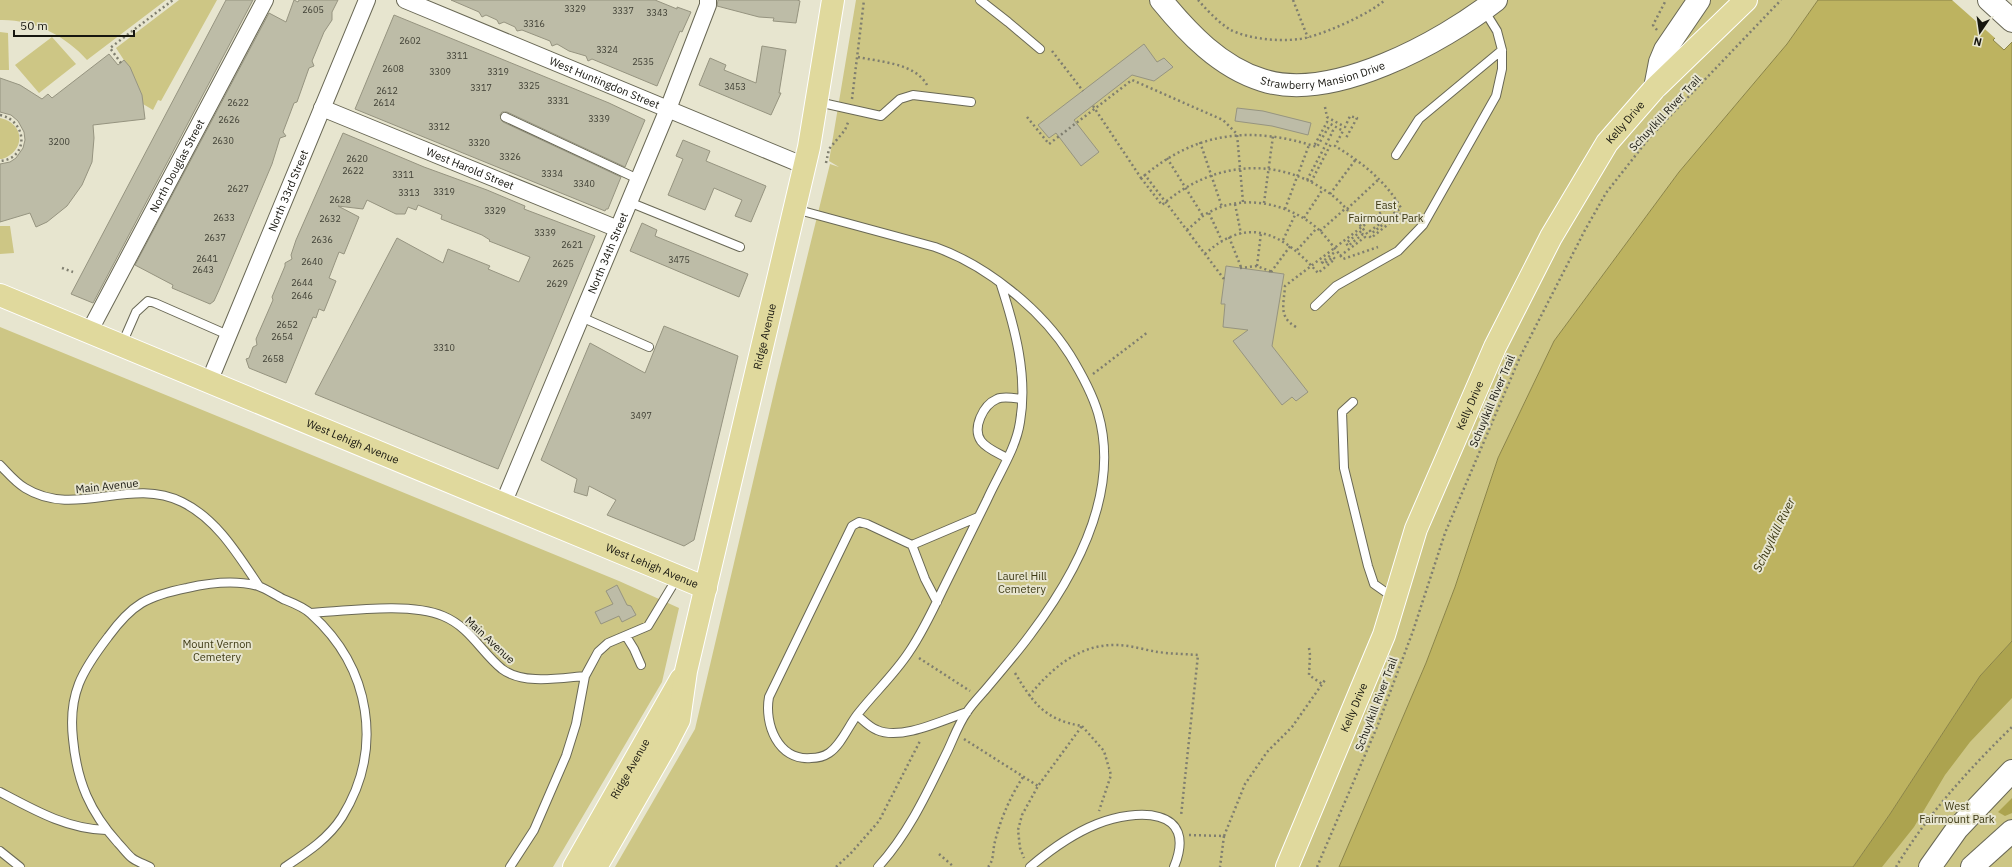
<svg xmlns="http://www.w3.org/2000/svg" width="2012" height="867" font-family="'IBM Plex Sans',sans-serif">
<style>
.green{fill:#cdc685}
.forest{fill:#aca34f}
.water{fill:#bdb360;stroke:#8b8448}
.pier{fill:#e7e5cf}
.building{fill:#bdbca7;stroke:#969480}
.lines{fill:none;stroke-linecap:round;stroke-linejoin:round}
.lane-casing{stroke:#696855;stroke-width:10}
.street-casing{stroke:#696855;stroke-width:18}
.secondary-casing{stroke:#696855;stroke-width:24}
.primary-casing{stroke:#fff;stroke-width:24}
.path{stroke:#7f7e6f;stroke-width:2.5;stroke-dasharray:2 3;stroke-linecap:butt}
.lane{stroke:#fff;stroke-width:8}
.street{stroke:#fff;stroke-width:16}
.secondary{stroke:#fff;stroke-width:22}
.primary{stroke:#e0d99d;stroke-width:22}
.labels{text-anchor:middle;stroke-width:4;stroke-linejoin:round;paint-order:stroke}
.number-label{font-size:9px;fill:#404035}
.street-label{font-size:11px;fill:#17160f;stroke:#e7e5cf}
.park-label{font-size:11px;fill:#3c3813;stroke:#e7e5cf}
.water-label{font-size:12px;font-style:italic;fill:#36320c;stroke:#e7e5cf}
</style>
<rect width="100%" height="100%" fill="#e7e5cf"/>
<!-- green -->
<path class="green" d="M0,0H166L87,60C66,36 33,19 0,20Z
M179,0H217L161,101L158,100L153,110L143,104C140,83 128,66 116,48Z
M856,0H1818L1787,44L1679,172L1554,341L1498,458L1455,587L1426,663L1339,867H615L695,729L776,384L830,164L839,167L829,161Z
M0,32L8,33L9,70H0Z
M52,37L76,64L39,93L15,65Z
M0,118C25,123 26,151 2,159H0Z
M0,226H10L14,253L0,254Z
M0,327L619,581L679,608L662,682L553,867H0Z
M2012,641V867H1853L1890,814L1980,676Z"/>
<!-- forest -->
<path class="forest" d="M2012,641V698L1970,742L1945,775L1914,827L1882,867H1853L1890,814L1980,676Z
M2012,798V813L2005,816L1998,812Z"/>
<!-- water -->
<path class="water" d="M1818,0H2012V20L1993,40L2004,50L2012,42V641L1980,676L1890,814L1853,867H1339L1426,663L1455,587L1498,458L1554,341L1679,172L1787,44Z"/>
<!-- pier -->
<path class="pier" d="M1952,0H2012V22L1996,39Z"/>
<!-- building -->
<path class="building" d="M226,0H253L93,303L71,294Z
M294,0L298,2L299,0H338L332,12V20L324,32L312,61L314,66L309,68L297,102L294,103L283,132L286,136L280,138L272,164L219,290L214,301L210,304L172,288L173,285L135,265L269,13L286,22Z
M451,0H655L677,9V7L691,12L682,32L680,31L657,86L592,59L588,61L586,56L569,51L557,44L552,46L550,41L522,30L517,31L515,27L504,22L499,24L497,20L486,15L482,17L479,12Z
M718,0H797L800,1L796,23L773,21L774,18L759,17L717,6Z
M394,15L609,103L645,120L625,167L507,112H502L500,115L503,122L621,177L608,209H606L605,211L355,109Z
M1144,44L1157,62L1164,58L1173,67L1154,81L1132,75L1074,120L1099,152L1081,166L1056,133L1049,138L1038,125Z
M762,46L786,50L779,93H781L771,115L699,85L710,58L726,65L724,70L756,83Z
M109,54L118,65L124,60L130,67L142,95L145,119L93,125L94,138L92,162L82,185L67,206L47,222L36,227L30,213L0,222V164L10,162L16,158L23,148L25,140L24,132L18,121L11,115L0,112V78L20,85L42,99L48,94L52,98Z
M1237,108L1263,111L1311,123L1308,135L1272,126L1235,121Z
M343,133L424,167L487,190L525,206L524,209L595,236L498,469L315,394L397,238L443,263L448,249L490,266L488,269L519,282L530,257L489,241L490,240L482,235L441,219L442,215L418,205L416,210L408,207L405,214H396L367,200L363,209L338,206L359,217L344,254L339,252L329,278L336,281L324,311L319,309L316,318L313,317L286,383L249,368L246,359L249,358L253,347L257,345L256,339L273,300L272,297L285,266V263L292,259L291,255L296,240Z
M683,140L710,151L706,161L766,186L751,222L735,216L742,200L714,188L705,210L668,195L683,159L676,156Z
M642,223L657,230L655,236L748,274L739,297L630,251Z
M1226,266L1284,274L1272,346L1308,392L1296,401L1292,397L1282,405L1233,341L1248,330L1223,327L1225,304H1221Z
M664,326L738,356L694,540L684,546L607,515L616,500L589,486L587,496L574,492L577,479L541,460L590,343L645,373Z
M617,585L627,605L631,606L636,615L622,622L619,616L601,624L595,612L613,604L606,591Z"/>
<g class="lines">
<defs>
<path id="lane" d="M980,0L1008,22L1040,49
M818,102L881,116L900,99L913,95L971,102
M505,117L638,179
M1396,155L1419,119L1502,50
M629,202L740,247
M795,209L935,247C986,265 1041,309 1070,355C1081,373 1092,393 1098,413C1121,492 1076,574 1030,635C1016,654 1001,671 986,689C980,696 972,704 967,712C959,723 954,737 948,750C928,791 909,833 878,867
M1315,306L1336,286L1398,251L1423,225L1496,96L1502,69V50L1497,31L1484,10
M581,317L649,347
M122,344L136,312L148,301L155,303L228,335
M1353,402L1342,412L1344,468L1368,566L1374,584L1394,598
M1007,458C998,453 987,449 981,441C972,428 983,405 997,399C1003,396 1014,398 1021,399
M0,465C8,473 15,482 25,488C75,519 130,476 182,502C217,519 238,555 259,586
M978,517L912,545L867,524L859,522L852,526L769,697C764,724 778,761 811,758C817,758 823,757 829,753C841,745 848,727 857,715C873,694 894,675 909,652C922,633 932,612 942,591C957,561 972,530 987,500C998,475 1016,449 1020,422C1028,376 1015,328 1001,285
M912,545L925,579L937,602
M310,613C347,611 410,602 443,616C470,627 481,652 502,669C523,685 560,678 585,676
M626,636L634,649L641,665
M857,715C863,720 869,727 877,730C901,741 943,720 967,712
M0,792C34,810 67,829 106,830
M0,851L20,867
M150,867C144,864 137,862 132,858C127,854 123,848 118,843C90,812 77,782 73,739C68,694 82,671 108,637C132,604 147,596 187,588C209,583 236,580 258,586C267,589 275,595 283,599C293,603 304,607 311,614C371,668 384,749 342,817C328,839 306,853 285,867
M510,867L534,830L566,756L576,724L585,676L591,665L598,652L608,643L648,626L677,578
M1030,867C1050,850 1072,834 1097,824C1135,809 1199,806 1174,867"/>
<g id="street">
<path id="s1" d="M405,0L805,166"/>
<path id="s2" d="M322,108L618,229"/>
<path id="s3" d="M89,332L265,0"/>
<path id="s4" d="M209,382L367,0"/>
<path id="s5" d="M503,504L668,109L708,5V0"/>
</g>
<g id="secondary">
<path id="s6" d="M1161,0C1188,33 1220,67 1262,80C1332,103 1442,42 1496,0"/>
<path d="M1989,0L2012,21"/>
<path d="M1655,88L1660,62L1665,50L1699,0"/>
<path d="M1930,867L1957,829L2012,771"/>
<path d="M1972,867L2012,831"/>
</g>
<g id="primary">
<path id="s7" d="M0,295L706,588"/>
<path id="s8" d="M574,867L681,679"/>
<path id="s9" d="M596,867L666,745L679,720L686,671L809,147L833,0"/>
<path id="s10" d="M1287,867L1384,635L1416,529L1495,347L1551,237L1607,143L1655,88L1746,0"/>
</g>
</defs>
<!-- lane casing -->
<use href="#lane" class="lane-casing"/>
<!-- street casing -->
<use href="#street" class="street-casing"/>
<!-- secondary casing -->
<use href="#secondary" class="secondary-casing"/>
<!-- primary casing -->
<use href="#primary" class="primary-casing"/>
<!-- path -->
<path class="path" d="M1198,0C1207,10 1217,21 1229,29C1248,40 1289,43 1309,37C1331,31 1369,14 1385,0
M1293,0L1308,38
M1657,30L1653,25L1666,0
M1052,51L1083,91
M858,57C880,62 915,63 927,85
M121,63L110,48L173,0
M852,99L864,0
M1093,106L1141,178L1145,175
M1325,107L1327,117L1345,127L1350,116L1357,118L1346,138
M0,115C28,121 29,159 0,161
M1027,117L1049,144L1132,80L1223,120L1237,134L1243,202
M1200,142L1222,207
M1167,158L1203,216
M826,163L829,149L845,130L849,120
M1141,178L1162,205C1211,162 1276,155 1329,193C1346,205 1357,223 1371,238L1401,214L1399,212L1372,233L1370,231L1401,208C1386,181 1360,161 1335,146L1343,131L1327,122L1314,146
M1311,182L1331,144
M1330,194L1356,159
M1264,203L1273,136
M1235,204L1241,234
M1285,209L1309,145
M1347,209L1379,179
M1209,213L1222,241
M1304,218L1323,189
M1187,230C1192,226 1198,220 1203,216C1238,192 1287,202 1317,228C1327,237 1335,249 1343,259L1378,247
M1320,231L1346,208
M1229,237L1241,267
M1283,240L1296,213
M1297,250L1317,228
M1205,254C1212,248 1219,242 1228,238C1264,220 1295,247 1318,273L1335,259L1333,257L1324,264L1322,262L1336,251
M1340,256L1365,237L1363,234L1348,246L1346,243L1364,229
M1257,266L1261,233
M62,268L73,272
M1240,268L1257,266L1272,272
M1271,272L1291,245
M1224,279L1145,175C1198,131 1253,126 1317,147L1328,128L1333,131L1307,180
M1296,327C1278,317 1284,304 1285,286L1397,200
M1093,374L1148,332
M1309,648L1310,655L1309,675L1322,684
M919,658L970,691
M1015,673C1033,703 1045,720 1082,726L1038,786L1022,815L1018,830L1020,848L1024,858
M1029,696C1051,669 1079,644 1116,645C1130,645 1145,650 1158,652C1172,654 1185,654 1198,655L1181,816
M1082,726L1104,751L1111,775L1099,811
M964,739L1038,786
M1189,835L1224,836L1220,867
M1224,836L1245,784L1267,752L1292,727L1325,680
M939,854L954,867
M836,867L852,852L879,821L920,741
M988,867C993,862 993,853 994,846C999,822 1010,797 1023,777
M1317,867L1377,727L1413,631L1445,533L1520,357L1585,230L1606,193L1650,137L1781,0
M1896,867C1927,815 1969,769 2012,727"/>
<!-- lane -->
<use href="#lane" class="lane"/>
<!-- street -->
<use href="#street" class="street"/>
<!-- secondary -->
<use href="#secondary" class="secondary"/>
<!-- primary -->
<use href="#primary" class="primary"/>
</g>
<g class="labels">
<!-- number labels -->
<g class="number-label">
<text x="575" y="12">3329</text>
<text x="313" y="13">2605</text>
<text x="623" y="14">3337</text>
<text x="657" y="16">3343</text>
<text x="534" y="27">3316</text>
<text x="410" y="44">2602</text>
<text x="607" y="53">3324</text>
<text x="457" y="59">3311</text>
<text x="643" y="65">2535</text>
<text x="393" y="72">2608</text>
<text x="440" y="75">3309</text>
<text x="498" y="75">3319</text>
<text x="529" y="89">3325</text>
<text x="735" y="90">3453</text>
<text x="481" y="91">3317</text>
<text x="387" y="94">2612</text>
<text x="558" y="104">3331</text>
<text x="238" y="106">2622</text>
<text x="384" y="106">2614</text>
<text x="599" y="122">3339</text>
<text x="229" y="123">2626</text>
<text x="439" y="130">3312</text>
<text x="223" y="144">2630</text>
<text x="59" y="145">3200</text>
<text x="479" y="146">3320</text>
<text x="510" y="160">3326</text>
<text x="357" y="162">2620</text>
<text x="353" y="174">2622</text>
<text x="552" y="177">3334</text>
<text x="403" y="178">3311</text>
<text x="584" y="187">3340</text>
<text x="238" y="192">2627</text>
<text x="444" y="195">3319</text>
<text x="409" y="196">3313</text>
<text x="340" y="203">2628</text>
<text x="495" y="214">3329</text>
<text x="224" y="221">2633</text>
<text x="330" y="222">2632</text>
<text x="545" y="236">3339</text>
<text x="215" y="241">2637</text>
<text x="322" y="243">2636</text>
<text x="572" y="248">2621</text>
<text x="207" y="262">2641</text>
<text x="679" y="263">3475</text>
<text x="312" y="265">2640</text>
<text x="563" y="267">2625</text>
<text x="203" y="273">2643</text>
<text x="302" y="286">2644</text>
<text x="557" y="287">2629</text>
<text x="302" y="299">2646</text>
<text x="287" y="328">2652</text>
<text x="282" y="340">2654</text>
<text x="444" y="351">3310</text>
<text x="273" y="362">2658</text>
<text x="641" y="419">3497</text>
</g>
<!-- street labels -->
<g class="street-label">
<text dy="4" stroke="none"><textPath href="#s6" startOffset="193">Strawberry Mansion Drive</textPath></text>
<text dy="4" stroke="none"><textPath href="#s1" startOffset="216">West Huntingdon Street</textPath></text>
<text transform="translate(1665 113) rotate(-47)" y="4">Schuylkill River Trail</text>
<text dy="4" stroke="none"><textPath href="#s10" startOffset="821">Kelly Drive</textPath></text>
<text dy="4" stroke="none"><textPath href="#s3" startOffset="188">North Douglas Street</textPath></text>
<text dy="4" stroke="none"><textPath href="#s2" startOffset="160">West Harold Street</textPath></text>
<text dy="4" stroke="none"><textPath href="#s4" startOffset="207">North 33rd Street</textPath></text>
<text dy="4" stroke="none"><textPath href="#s5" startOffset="272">North 34th Street</textPath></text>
<text dy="4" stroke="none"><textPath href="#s9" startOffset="562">Ridge Avenue</textPath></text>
<text transform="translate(1492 401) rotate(-67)" y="4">Schuylkill River Trail</text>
<text dy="4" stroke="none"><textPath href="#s10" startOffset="497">Kelly Drive</textPath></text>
<text dy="4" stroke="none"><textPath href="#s7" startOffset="382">West Lehigh Avenue</textPath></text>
<text transform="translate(107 486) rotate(-6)" y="4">Main Avenue</text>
<text dy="4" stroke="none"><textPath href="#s7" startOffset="706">West Lehigh Avenue</textPath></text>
<text transform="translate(490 640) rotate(43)" y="4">Main Avenue</text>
<text transform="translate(1376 704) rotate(-69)" y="4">Schuylkill River Trail</text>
<text dy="4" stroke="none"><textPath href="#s10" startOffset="173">Kelly Drive</textPath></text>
<text dy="4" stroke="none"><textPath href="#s8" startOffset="113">Ridge Avenue</textPath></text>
</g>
<!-- park labels -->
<g class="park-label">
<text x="1386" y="209">East<tspan x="1386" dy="13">Fairmount Park</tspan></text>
<text x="1022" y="580">Laurel Hill<tspan x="1022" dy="13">Cemetery</tspan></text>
<text x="217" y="648">Mount Vernon<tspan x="217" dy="13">Cemetery</tspan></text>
<text x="1957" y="810">West<tspan x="1957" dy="13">Fairmount Park</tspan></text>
</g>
<!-- water labels -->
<g class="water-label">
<text transform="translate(1774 535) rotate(-64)" y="4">Schuylkill River</text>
</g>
</g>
<!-- north arrow -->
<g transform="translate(1980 32) rotate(193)" stroke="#e7e5cf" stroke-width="3" paint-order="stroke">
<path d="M0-3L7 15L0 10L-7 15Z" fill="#17160f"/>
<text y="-6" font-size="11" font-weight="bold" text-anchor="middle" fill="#17160f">N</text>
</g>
<!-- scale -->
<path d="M14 30v6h120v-6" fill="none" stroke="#17160f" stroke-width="2"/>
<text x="20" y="30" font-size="12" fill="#17160f" stroke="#e7e5cf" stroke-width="3" paint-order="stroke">50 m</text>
</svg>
